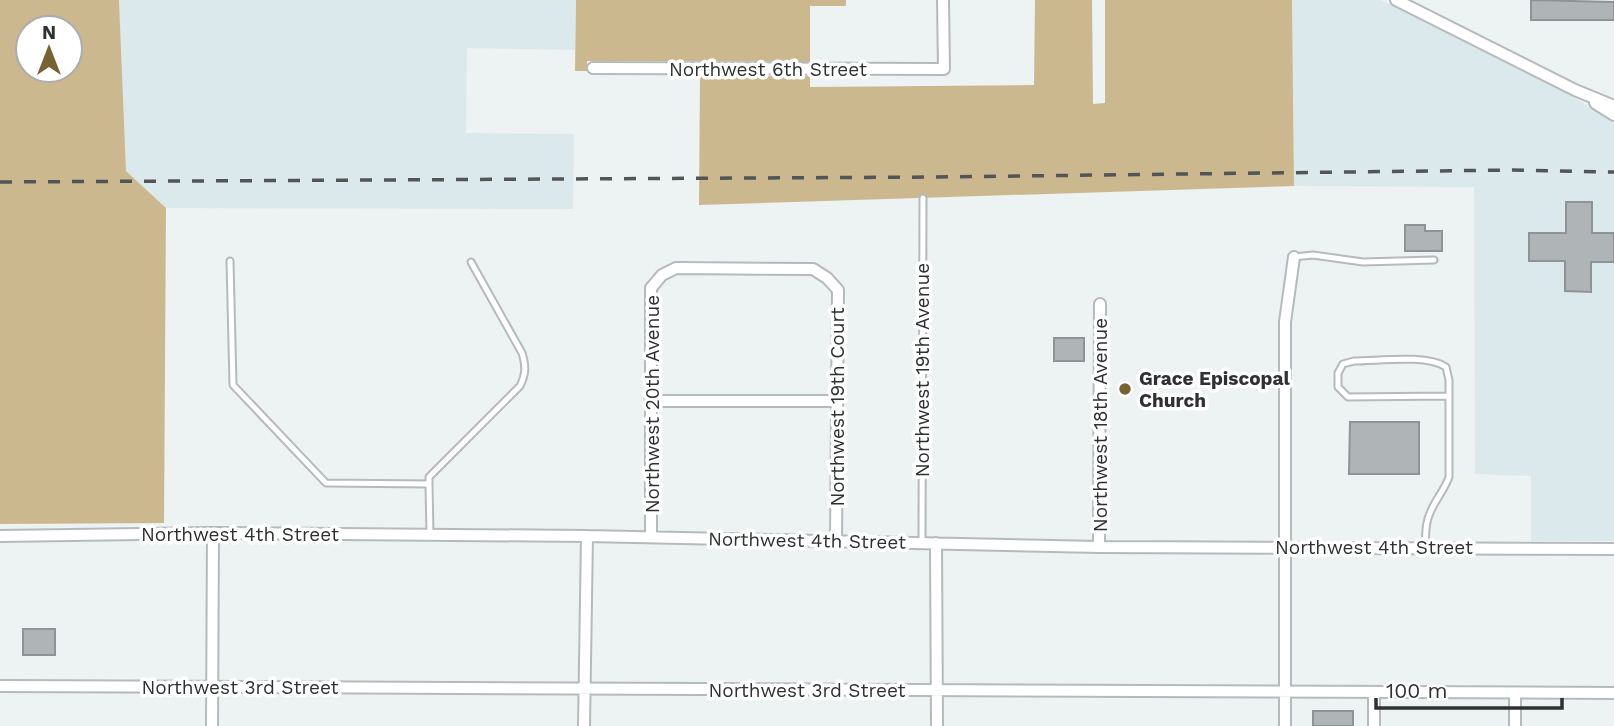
<svg xmlns="http://www.w3.org/2000/svg" width="1614" height="726" font-family="'Work Sans',sans-serif">
<style>
.built{fill:#dbe9ed}
.forest{fill:#cbb88f;fill-rule:evenodd}
.building{fill:#afb4b6;stroke:#8f9395;stroke-width:2}
.lines{fill:none;stroke-linecap:round;stroke-linejoin:round}
.service-casing{stroke:#b5babc;stroke-width:9}
.minor-casing{stroke:#b5babc;stroke-width:14}
.service{stroke:#fff;stroke-width:5}
.minor{stroke:#fff;stroke-width:10}
.rail{stroke:#525455;stroke-width:3.5;stroke-dasharray:12 12;stroke-linecap:butt}
.poi-dot{fill:#776231;stroke:#fff;stroke-width:2.5}
.labels{text-anchor:middle;stroke-width:7;stroke-linejoin:round;paint-order:stroke}
.street-label{font-size:19px;fill:#2e3031;stroke:#fff}
.poi-label{font-size:19px;font-weight:bold;fill:#2e3031;stroke:#fff;text-anchor:start}
</style>
<rect width="100%" height="100%" fill="#edf2f3"/>
<!-- built -->
<path class="built" d="M119,0H576L575,50L467,48L466,133L574,134L573,209L166,208L126,171Z
M1292,0H1381L1572,96L1614,123V541H1531V476L1475,474L1474,187L1294,186Z"/>
<!-- forest -->
<path class="forest" d="M0,0H119L126,171L166,208L164,523L0,524ZM28,28H70V70H28Z
M576,0H846V6H810V62L587,61V71H575Z
M1035,0H1092L1093,104L1105,103V0H1292L1294,186L699,205L700,76H810V87L1034,85Z"/>
<!-- building -->
<path class="building" d="M1531,0L1614,2V20H1531Z
M1566,202H1592V233H1614V262H1591V292L1565,291V261H1529V233H1566Z
M1405,225H1425V231H1442V251H1405Z
M1054,338H1084V361H1054Z
M1350,422H1419V474H1349Z
M23,629H55V655H23Z
M1313,711H1353V726H1313Z"/>
<g class="lines">
<defs>
<path id="service" d="M1294,257L1313,255L1363,262L1434,260
M230,261L233,385L326,483L429,484L430,535
M429,484V477L520,386C526,374 526,366 522,353L471,262
M922,543L923,198
M1426,548C1425,536 1425,524 1430,513C1435,500 1444,491 1449,477V380L1446,367C1426,354 1379,361 1354,361L1343,364L1338,373V387L1348,397L1449,396"/>
<path id="minor" d="M1396,0L1575,90L1614,106
M593,68L944,69L943,0
M1595,103L1614,115
M650,401H838
M0,536L213,533L587,536L1099,547L1614,549
M651,537V288L662,275L676,268L813,269L827,278L838,290L836,541
M936,543L937,726
M1099,547L1100,304
M0,686L1614,693
M1374,692V726
M212,726L213,533
M584,726L587,536
M1285,726V322L1294,257
M1515,726V693"/>
</defs>
<!-- service casing -->
<use href="#service" class="service-casing"/>
<!-- minor casing -->
<use href="#minor" class="minor-casing"/>
<!-- service -->
<use href="#service" class="service"/>
<!-- minor -->
<use href="#minor" class="minor"/>
<!-- rail -->
<path class="rail" d="M0,182L936,177L1512,170L1614,172"/>
</g>
<!-- markers -->
<circle class="poi-dot" cx="1125" cy="389" r="7"/>
<g class="labels">
<!-- street labels -->
<g class="street-label">
<text x="768" y="76">Northwest 6th Street</text>
<text transform="translate(922 370) rotate(-90)" y="7">Northwest 19th Avenue</text>
<text transform="translate(652 404) rotate(-90)" y="7">Northwest 20th Avenue</text>
<text transform="translate(837 407) rotate(-90)" y="7">Northwest 19th Court</text>
<text transform="translate(1100 425) rotate(-90)" y="7">Northwest 18th Avenue</text>
<text x="240" y="541">Northwest 4th Street</text>
<text transform="translate(807 540) rotate(1)" y="7">Northwest 4th Street</text>
<text x="1374" y="554">Northwest 4th Street</text>
<text x="240" y="694">Northwest 3rd Street</text>
<text x="807" y="697">Northwest 3rd Street</text>
</g>
<!-- poi labels -->
<g class="poi-label">
<text x="1139" y="385">Grace Episcopal<tspan x="1139" dy="22">Church</tspan></text>
</g>
</g>
<!-- north arrow -->
<g transform="translate(49 49)"><circle r="33" fill="#ffffff" stroke="#abacad" stroke-width="2"/>
<path d="M0-5L12 26L0 18L-12 26Z" fill="#776231"/>
<text y="-10" font-size="19" font-weight="bold" text-anchor="middle" fill="#2e3031">N</text>
</g>
<!-- scale -->
<path d="M1376 698v10h186v-10" fill="none" stroke="#2e3031" stroke-width="3.5"/>
<text x="1386" y="698" font-size="21" fill="#2e3031" stroke="#ffffff" stroke-width="5" paint-order="stroke">100 m</text>
</svg>
